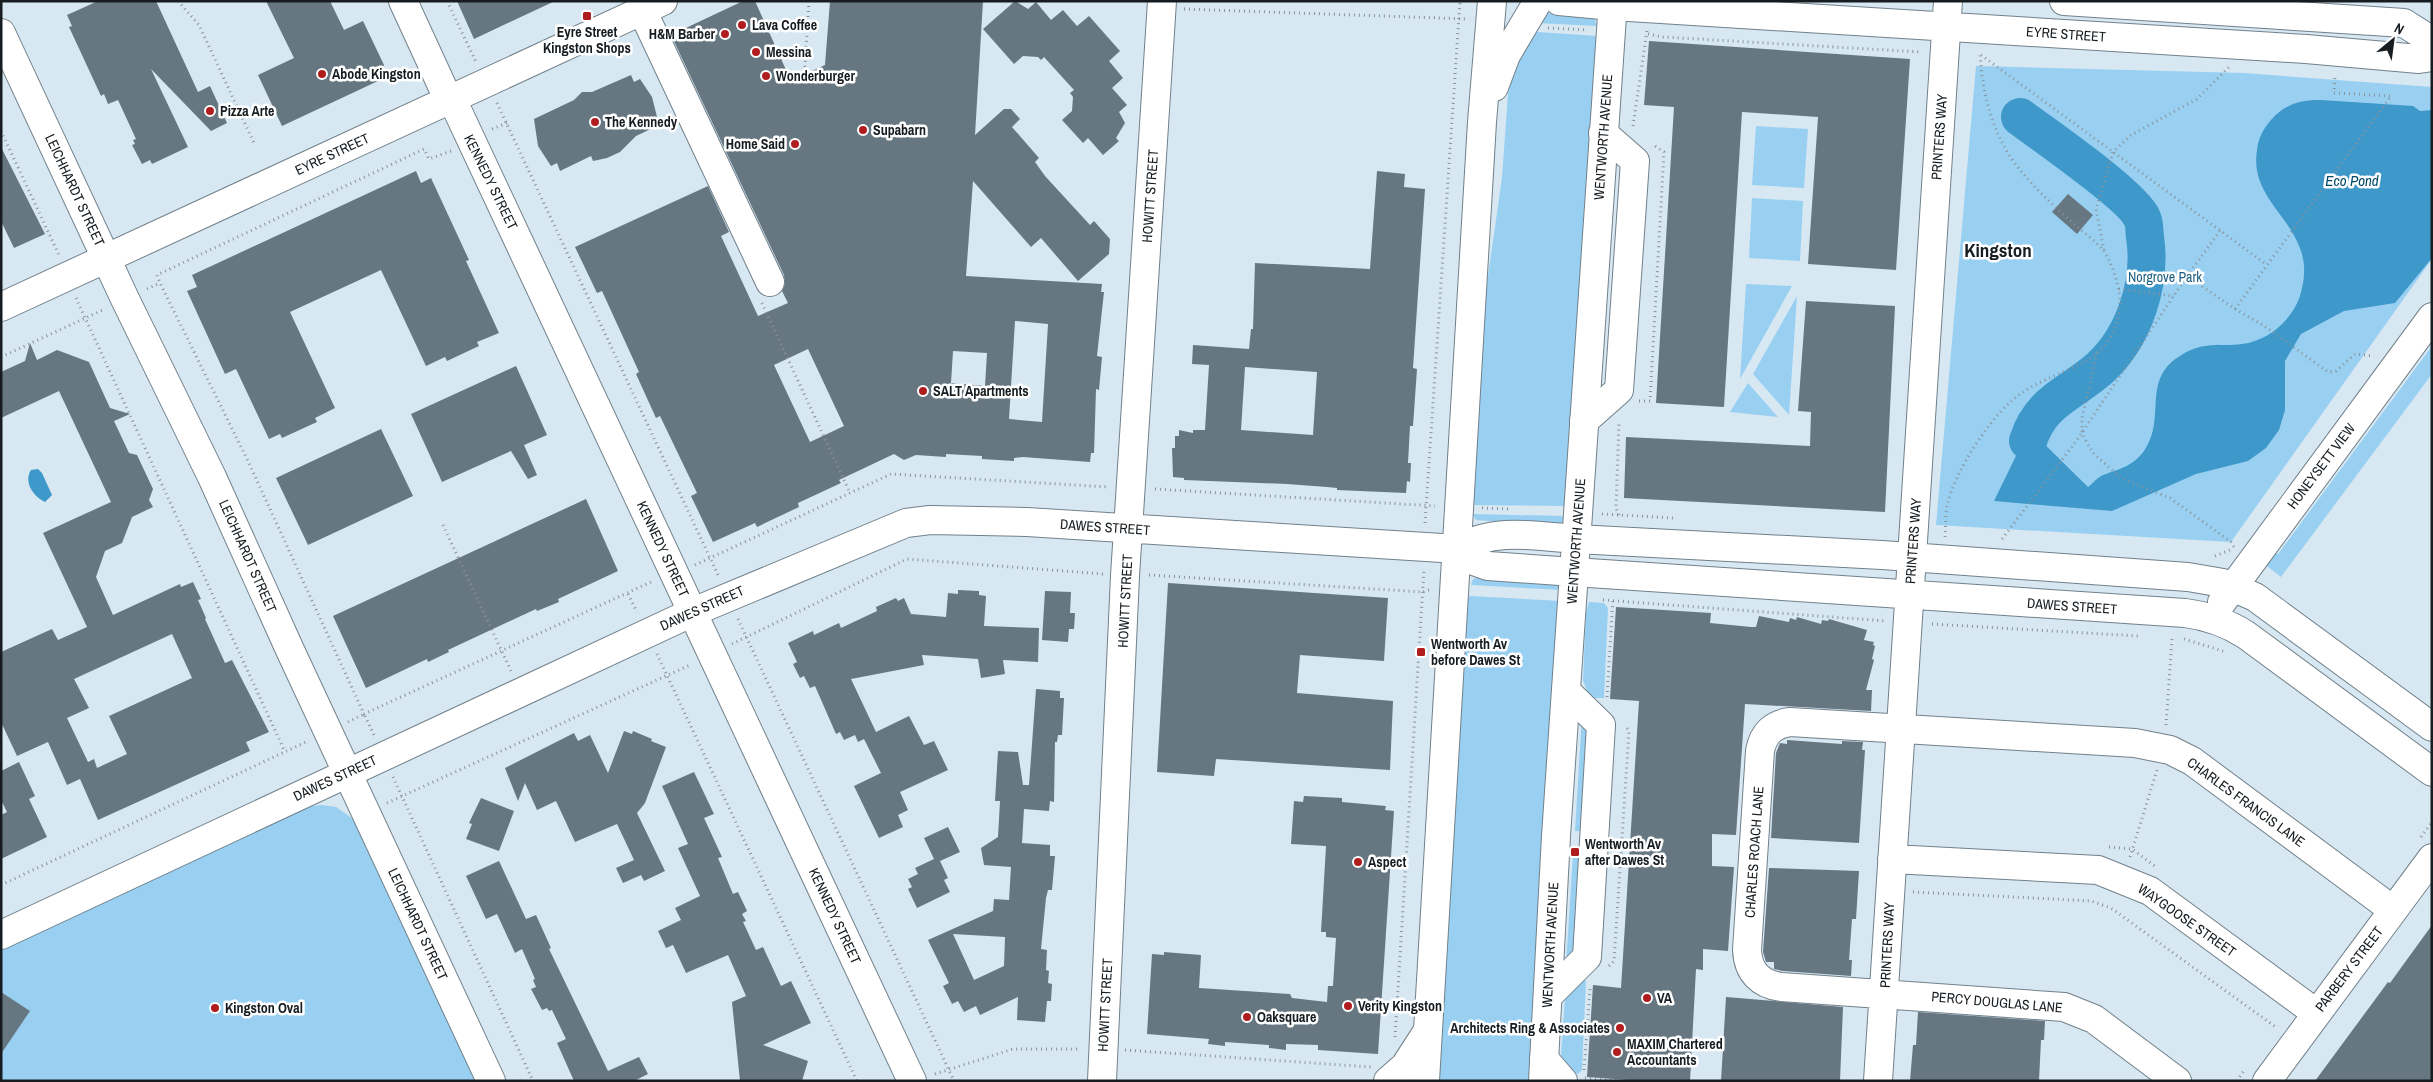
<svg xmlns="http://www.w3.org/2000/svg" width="2433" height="1082" font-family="'Archivo Narrow',sans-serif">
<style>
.green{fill:#99d0f2}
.water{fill:#3e98ca}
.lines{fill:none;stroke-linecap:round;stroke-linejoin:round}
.river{stroke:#3e98ca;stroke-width:38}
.building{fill:#677781;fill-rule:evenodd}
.minor-casing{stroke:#71808a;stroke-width:30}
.major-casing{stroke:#71808a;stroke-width:30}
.path{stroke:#87939b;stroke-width:3;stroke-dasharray:1 4;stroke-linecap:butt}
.minor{stroke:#fff;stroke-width:28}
.major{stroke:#fff;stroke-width:28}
.poi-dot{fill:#af1d1e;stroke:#fff;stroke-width:2}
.labels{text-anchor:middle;stroke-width:5;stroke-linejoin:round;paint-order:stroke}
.poi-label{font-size:14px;font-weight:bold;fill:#161c20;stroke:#fff;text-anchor:start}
.street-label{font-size:14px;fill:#161c20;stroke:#fff}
.park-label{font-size:14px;fill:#1b5d80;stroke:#fff}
.water-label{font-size:15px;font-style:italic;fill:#004a6b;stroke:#fff}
.district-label{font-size:19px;font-weight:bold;fill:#161c20;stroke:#fff}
</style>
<rect width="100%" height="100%" fill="#d7e8f3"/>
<!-- green -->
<path class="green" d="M1545,13L1594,17L1597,26L1536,23Z
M1538,32L1597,36L1568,506L1472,505L1485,297L1502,178L1508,93L1510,80L1528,33Z
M1976,66L2244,73L2432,87V259L2231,542L1936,525Z
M1756,126L1808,129L1804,188L1752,185Z
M1752,198L1803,201L1800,261L1749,258Z
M1746,284L1792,286L1740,379Z
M1797,296L1789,415L1753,374Z
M2432,346V374L2281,577L2263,563L2269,551L2278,554Z
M1748,383L1778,417L1730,412Z
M1472,514L1566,516L1562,523L1552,526L1476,520Z
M1481,577L1560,582L1562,590L1471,585L1473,579Z
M1470,596L1561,601L1531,1081H1440L1436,1079L1466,599Z
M1589,602L1604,603L1608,608L1604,698H1593L1587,691L1583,680L1586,612Z
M1582,715L1591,721L1588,832L1575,831Z
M322,805L336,807L356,821L479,1081H1V949L307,807Z
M1573,854L1586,855L1579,953L1566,964Z
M1578,981H1586L1582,1070L1578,1074L1566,1072L1561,1055L1565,998Z"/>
<!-- water -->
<path class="water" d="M2321,100L2413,106L2420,111L2432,110V258L2395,303L2344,311L2301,334L2285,361V410L2279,430L2266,448L2248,461L2196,474L2112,511L1994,501L2029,429L2088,487C2093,483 2098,477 2103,475C2120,469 2133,466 2144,451C2168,417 2139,379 2183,354C2205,341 2219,347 2242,344C2270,341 2297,316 2302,288C2305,276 2305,263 2301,251C2289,214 2250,194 2257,150C2258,139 2263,129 2271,120C2285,104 2300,100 2321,100Z
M38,469L42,473L52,495L45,502C34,497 23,483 31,470Z"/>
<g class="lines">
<!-- river -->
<path class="river" d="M2020,117C2044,135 2133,196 2142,218C2145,223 2144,231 2145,237C2152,283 2134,337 2100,368C2071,394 2041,400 2028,441"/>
</g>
<!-- building -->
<path class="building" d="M98,1H156L198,92L210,86L227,123L211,131L151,69L188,147L152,164L150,160L142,164L132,145L135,144L133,140L136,139L118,100L108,104L104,94L101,96L69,27L72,26L67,15Z
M266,1H330L344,30L363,21L384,65L382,77L378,81L282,126L258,75L294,58Z
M457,1H555L474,39Z
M743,1H755L791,81L825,65L830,1H983L975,135L1004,109H1011L1020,119L1012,127L1039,158L1035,162L1045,176L1090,225L1094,221L1110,239L1109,254L1078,281L1041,238L1031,247L973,181L966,276L1102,284L1101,292H1104L1097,356L1102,357L1099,390L1096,389L1094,453H1091L1090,462L1023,457L1014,458V461L982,459V456L946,454V457L916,455L904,460L894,454L839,480L841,483L798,503L799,507L757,527L755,523L713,542L691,496L697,493L660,416L656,418L636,374L639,372L602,291L597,293L575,247L708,186L729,232L721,236L758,316L788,303L782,291L785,284L784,275L671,35ZM1015,321L1048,324L1042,422L1009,419ZM808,349L844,426L810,442L774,365ZM953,351L987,353L985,386L951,383Z
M1015,1L1028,9L1036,2L1051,20L1063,10L1077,26L1089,16L1120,51L1109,61L1123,78L1112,88L1127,105L1119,112L1125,123L1116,138L1119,141L1103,155L1088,138L1083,143L1062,120L1072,111L1073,97L1070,93L1074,90L1044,57L1041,60L1038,57L1023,56L1014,64L983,29Z
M1649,41L1910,59L1896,270L1808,264L1818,117L1742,112L1724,407L1656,403L1674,107L1644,105Z
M631,75L634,82L640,79L652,97L657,117L652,120L655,127L636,136L620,152L607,158L593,161L591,156L560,171L557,163L551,166L538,146L534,119L574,100L582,92H592Z
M1,147L45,234L14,248L1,221Z
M416,171L421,183L431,178L469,260L466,261L499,333L477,342L479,346L447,361L445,357L426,366L381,270L290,312L335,408L315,418L317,422L282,438L280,434L269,439L236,369L225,374L187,291L197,287L192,275Z
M1377,171L1405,174L1404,187L1425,189L1413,368L1417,369L1413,426H1410L1408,463H1411L1410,482L1407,481L1406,493L1337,490V488L1327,487L1287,484L1184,480V478L1173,477L1172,448H1175V436H1179V430L1193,433V430H1205L1209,365L1192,364L1193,345L1249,349L1251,329H1253L1255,263L1370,269ZM1245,367L1317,372L1313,435L1241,430Z
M2068,194L2093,215L2077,234L2052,212Z
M1806,301L1895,306L1885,512L1624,498L1626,437L1810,446L1811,412L1798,411Z
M30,343L37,360L57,350L89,362L110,408L130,414L114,421L129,453L137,455L153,489L149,500L153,507L132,517L122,543L105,551L96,577L113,615L180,584L181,587L193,582L201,599L198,600L206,618L205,619L225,663L232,660L269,732L246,742L250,751L98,820L80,779L67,785L48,742L17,756L1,722V652L52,629L58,640L87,627L43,533L111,502L59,391L1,418V372L25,361ZM172,634L192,678L109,716L127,754L97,768L94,759L88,762L67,718L89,708L74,679Z
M516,366L547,435L524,445L537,475L528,479L511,451L442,482L411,414Z
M381,429L413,496L308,545L276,478Z
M586,499L618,571L558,599L559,602L537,611L536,609L448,650L449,652L428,662L427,659L366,688L333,616Z
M1168,583L1388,598L1384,661L1300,655L1297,693L1393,701L1390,770L1216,759L1214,776L1157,772Z
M958,590L979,591V595L986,596L984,626L1039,628L1038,662L1003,660L1005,674L981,678L978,659L922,655L924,665L851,679L876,732L909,716L924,745L934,741L948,770L900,792L908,810L898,815L903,827L879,838L854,786L881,773L864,739L858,742L855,735L844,740L840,732L836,734L815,686L810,688L804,676L800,678L793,664L797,662L788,643L813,631L814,635L839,623L841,628L877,611L876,607L896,598L898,601L904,598L911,614L946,617L948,593L958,594Z
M1045,591L1071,592L1070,613H1075L1074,629H1069L1068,642L1042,640Z
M1616,607L1711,613L1710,623L1751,627H1756L1759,616L1789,622L1790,618L1796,620L1797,617L1821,624L1822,620L1828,621L1829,619L1867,630L1864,640L1874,642L1873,645L1875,646L1872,659L1874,660L1866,690H1872L1871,711L1745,704L1736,835L1712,834V866L1734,867L1728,951L1703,949V970L1696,969L1690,1081H1641L1587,1077L1593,985L1621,988L1639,701L1610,699Z
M1036,689L1060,691V698H1064L1062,735H1058L1057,742H1055L1054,802L1050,801L1049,811L1024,809L1022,843L1050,845V856H1055L1052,890H1048L1046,898L1041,949L1047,950L1046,970L1049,971L1048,983L1052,984L1051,1001H1047L1045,1022L1017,1020L1018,997L980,1015L976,1006L964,1012L958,1001L952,1004L943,986L949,983L928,940L993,911L994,899L1009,900L1011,867L984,865L981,848L998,837L1000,801H995L998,751L1018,752L1023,785H1029ZM953,934L1005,937L1004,966L974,980Z
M624,731L632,734L633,731L652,739L651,741L666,747L645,803L637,813L665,871L644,881L641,875L623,883L616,868L634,860L617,824L575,842L556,801L537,810L525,783L518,801L505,768L574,733L578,741L590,735L608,773Z
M1787,740L1842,744V741L1863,742L1862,750H1865L1859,843L1771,838L1776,753L1780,743L1787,744Z
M19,762L35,796L29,799L47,837L1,859V815L7,812L1,800V771Z
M694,772L714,814L704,818L722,857L718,858L733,894L738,892L747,911L742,914L746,921L743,922L756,950L763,947L781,986L791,981L811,1023L763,1045L808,1061L802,1081H740L732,1002L746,996L728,955L686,973L673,945L666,948L658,931L681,920L675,908L700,896L678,848L688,844L662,786Z
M1304,796L1342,798V802L1386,806L1385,810L1394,811L1378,1054L1318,1050V1045L1286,1044V1050L1269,1048V1045L1225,1042V1046L1208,1044L1209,1039L1147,1034L1152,954L1164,955V952L1201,955L1199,988L1290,994L1292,998L1327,1002L1328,986H1333L1336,938L1326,937V932H1321L1326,846L1291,844L1294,801L1303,802Z
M481,798L514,811L499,851L466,839L472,824L469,823Z
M948,827L960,852L940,861L948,878L944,880L950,892L917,908L908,889L912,887L908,879L918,874L915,868L934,859L924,838Z
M499,861L526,919L536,915L551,948L549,949L608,1071L639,1057L648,1074L634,1081H574L557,1043L566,1039L552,1010L549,1011L547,1008L542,1010L531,989L536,987L533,980L535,979L522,949L515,953L497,914L486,919L466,876Z
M1769,868L1859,871L1856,919H1852L1849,960H1852L1851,976L1783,971L1774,969V962H1766L1763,952Z
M2432,925V1081H2315L2388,982L2390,983Z
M1,992L30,1011L1,1054Z
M1726,997L1843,1007L1840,1081H1721Z
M1918,1012L2045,1021L2044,1040H2041L2039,1081H1910L1913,1045H1916Z"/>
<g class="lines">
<defs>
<path id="minor" d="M403,1L449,101
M2064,1L2404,23L2432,41
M1613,6L2306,49L2419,59L2432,57
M642,10L770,282
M1,33L125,299L212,477L290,650L491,1081
M452,99L912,1081
M1,307L663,1
M1584,421L1619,390L1635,161L1603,133
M1576,539L1882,555L2188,577L2223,583L2255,597L2432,727
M1574,572L2185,613C2208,616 2226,622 2246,635L2432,772
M2222,602L2432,317
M1892,859L2098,870L2150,891L2316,1013
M1,935L693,612L906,523L930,520L1027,522L1458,549
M1548,996L1587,957L1601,725L1566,691
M1544,1059L1563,1081
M1102,1081L1125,576L1162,1
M1388,1081L1405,1066L1427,1032
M1878,1081L1948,1
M2177,1081L2094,1019L2064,1007L1781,987C1760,984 1748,972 1747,950L1760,751C1763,734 1773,724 1790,722L2135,743L2170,750L2192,761L2393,910
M2267,1081L2432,858"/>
<path id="major" d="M1559,1L1613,6
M1494,87L1506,55L1538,1
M1574,572L1488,566L1474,561L1458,549C1494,527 1535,536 1576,539
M1425,1081L1482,122L1492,1
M1543,1081L1556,836L1613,1"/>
</defs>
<!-- minor casing -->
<use href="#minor" class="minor-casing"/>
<!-- major casing -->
<use href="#major" class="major-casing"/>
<!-- path -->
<path class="path" d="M178,1L199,25L254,143
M447,1L476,62
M809,1L805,66L811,80
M1184,9L1468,19
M1548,28L1587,30
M1648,34L1663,37L1921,52
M1981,55L2267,265
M497,103L719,577
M1633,126L1647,31
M492,129L507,123
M1,131L59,255
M451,151L429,159L424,149L157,275L160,283L248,461L364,714L651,582
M2104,250L2096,209L2113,152L2131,135L2197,99L2229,67
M2187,276L2220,231
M147,289L160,283
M2119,289L2174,296
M76,298L285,752
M762,303L850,493
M2235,309L2263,325L2328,372L2336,371L2355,354L2374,356
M2097,353L2082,418V434L2093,453L2121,478L2170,498L2231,542L2234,547
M1,357L105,309
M1639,401H1650L1664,152L1655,146
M1155,489L1435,506
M1482,508L1508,509
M1602,514L1673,518
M1619,515L1616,508L1619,423
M1425,523L1460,1
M443,525L511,671
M1945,537C1946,527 1945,516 1947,506C1954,472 1993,411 2023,392C2065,364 2117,367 2120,300C2120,287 2111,260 2103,250C2096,241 2084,233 2075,225C2054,206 2034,188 2017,166C1992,134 1982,92 1980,53
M2002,539L2077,440L2187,276L2235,309L2391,96L2334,93L2335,75
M2215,556L2230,550
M695,565L891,474L1108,487
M1149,575L1423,592L1432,589
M628,594L637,612
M1603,600L1886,621
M738,619L954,1081
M1932,624L2138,636
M2184,639L2226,652
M732,644L907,559L1103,574
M657,654L857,1081
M1607,697L1613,599
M348,722L364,714L374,735
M2166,725L2172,638
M393,777L533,1081
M387,803L690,665
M2421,837L2432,822
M2109,847L2132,849L2156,867
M2130,857L2157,770
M1,885L308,741
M1913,892L2091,901L2111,908L2277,1028
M1609,966L1614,961L1629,731L1625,725
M1395,1037L1424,569
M1125,1050L1371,1067
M1584,1070L1590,989
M935,1074L1013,1049H1079
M1585,1078L1617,1081
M2237,1081L2245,1069"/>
<!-- minor -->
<use href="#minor" class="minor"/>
<!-- major -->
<use href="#major" class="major"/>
</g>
<!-- markers -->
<g class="poi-dot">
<rect x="582" y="11" width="10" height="10" rx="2.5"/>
<circle cx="742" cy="25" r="5"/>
<circle cx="725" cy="34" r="5"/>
<circle cx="756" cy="52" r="5"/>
<circle cx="322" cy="74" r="5"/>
<circle cx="766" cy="76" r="5"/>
<circle cx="210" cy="111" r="5"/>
<circle cx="595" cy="122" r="5"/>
<circle cx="863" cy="130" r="5"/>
<circle cx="795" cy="144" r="5"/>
<circle cx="923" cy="391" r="5"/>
<rect x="1416" y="647" width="10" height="10" rx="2.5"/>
<rect x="1570" y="847" width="10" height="10" rx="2.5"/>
<circle cx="1358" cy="862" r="5"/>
<circle cx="1647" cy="998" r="5"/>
<circle cx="1348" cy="1006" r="5"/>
<circle cx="215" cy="1008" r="5"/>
<circle cx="1247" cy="1017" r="5"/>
<circle cx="1620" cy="1028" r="5"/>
<circle cx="1617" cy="1052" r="5"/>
</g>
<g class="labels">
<!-- poi labels -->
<g class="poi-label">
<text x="752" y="30">Lava Coffee</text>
<text x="587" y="37" text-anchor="middle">Eyre Street<tspan x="587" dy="16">Kingston Shops</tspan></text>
<text x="715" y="39" text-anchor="end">H&amp;M Barber</text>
<text x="766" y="57">Messina</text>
<text x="332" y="79">Abode Kingston</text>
<text x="776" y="81">Wonderburger</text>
<text x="220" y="116">Pizza Arte</text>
<text x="605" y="127">The Kennedy</text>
<text x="873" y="135">Supabarn</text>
<text x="785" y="149" text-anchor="end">Home Said</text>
<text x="933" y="396">SALT Apartments</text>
<text x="1431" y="649">Wentworth Av<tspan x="1431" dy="16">before Dawes St</tspan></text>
<text x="1585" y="849">Wentworth Av<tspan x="1585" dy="16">after Dawes St</tspan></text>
<text x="1368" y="867">Aspect</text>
<text x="1657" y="1003">VA</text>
<text x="1358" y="1011">Verity Kingston</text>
<text x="225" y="1013">Kingston Oval</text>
<text x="1257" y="1022">Oaksquare</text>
<text x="1610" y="1033" text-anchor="end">Architects Ring &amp; Associates</text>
<text x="1627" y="1049">MAXIM Chartered<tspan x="1627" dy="16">Accountants</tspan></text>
</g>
<!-- street labels -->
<g class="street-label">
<text transform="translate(2066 34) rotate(4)" y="5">EYRE STREET</text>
<text transform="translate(1603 137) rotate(-86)" y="5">WENTWORTH AVENUE</text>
<text transform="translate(1939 137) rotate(-86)" y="5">PRINTERS WAY</text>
<text transform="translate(332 154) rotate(-25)" y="5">EYRE STREET</text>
<text transform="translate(491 182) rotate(64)" y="5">KENNEDY STREET</text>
<text transform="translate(75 190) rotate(65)" y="5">LEICHHARDT STREET</text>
<text transform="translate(1150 196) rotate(-86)" y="5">HOWITT STREET</text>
<text transform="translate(2321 466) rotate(-53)" y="5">HONEYSETT VIEW</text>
<text transform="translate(1105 527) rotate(4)" y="5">DAWES STREET</text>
<text transform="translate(1576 541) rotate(-86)" y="5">WENTWORTH AVENUE</text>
<text transform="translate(1913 541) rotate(-86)" y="5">PRINTERS WAY</text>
<text transform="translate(663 549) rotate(65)" y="5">KENNEDY STREET</text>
<text transform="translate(248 556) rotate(66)" y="5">LEICHHARDT STREET</text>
<text transform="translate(1125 601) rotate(-87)" y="5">HOWITT STREET</text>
<text transform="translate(2072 606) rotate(4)" y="5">DAWES STREET</text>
<text transform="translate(702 608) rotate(-24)" y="5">DAWES STREET</text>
<text transform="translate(335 778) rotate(-25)" y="5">DAWES STREET</text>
<text transform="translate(2246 802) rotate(36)" y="5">CHARLES FRANCIS LANE</text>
<text transform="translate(1754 852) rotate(-86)" y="5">CHARLES ROACH LANE</text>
<text transform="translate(835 916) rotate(65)" y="5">KENNEDY STREET</text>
<text transform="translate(2187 920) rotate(35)" y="5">WAYGOOSE STREET</text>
<text transform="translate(418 924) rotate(65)" y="5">LEICHHARDT STREET</text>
<text transform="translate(1550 945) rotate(-87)" y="5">WENTWORTH AVENUE</text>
<text transform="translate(1887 945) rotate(-87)" y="5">PRINTERS WAY</text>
<text transform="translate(2349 969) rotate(-53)" y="5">PARBERY STREET</text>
<text transform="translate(1997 1002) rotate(5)" y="5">PERCY DOUGLAS LANE</text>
<text transform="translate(1105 1005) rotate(-87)" y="5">HOWITT STREET</text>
</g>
<!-- park labels -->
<g class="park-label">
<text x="2165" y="282">Norgrove Park</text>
</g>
<!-- water labels -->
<g class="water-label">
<text x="2352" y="186">Eco Pond</text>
</g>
<!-- district labels -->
<g class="district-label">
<text x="1998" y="257">Kingston</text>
</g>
</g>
<!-- border -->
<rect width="2433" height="1082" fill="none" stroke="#161c20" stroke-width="5"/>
<!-- north arrow -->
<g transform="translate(2393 40) rotate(29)" stroke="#ffffff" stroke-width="4" paint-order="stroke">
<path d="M0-4L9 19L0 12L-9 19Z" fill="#161c20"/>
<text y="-8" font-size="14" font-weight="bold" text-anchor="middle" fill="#161c20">N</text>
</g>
</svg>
